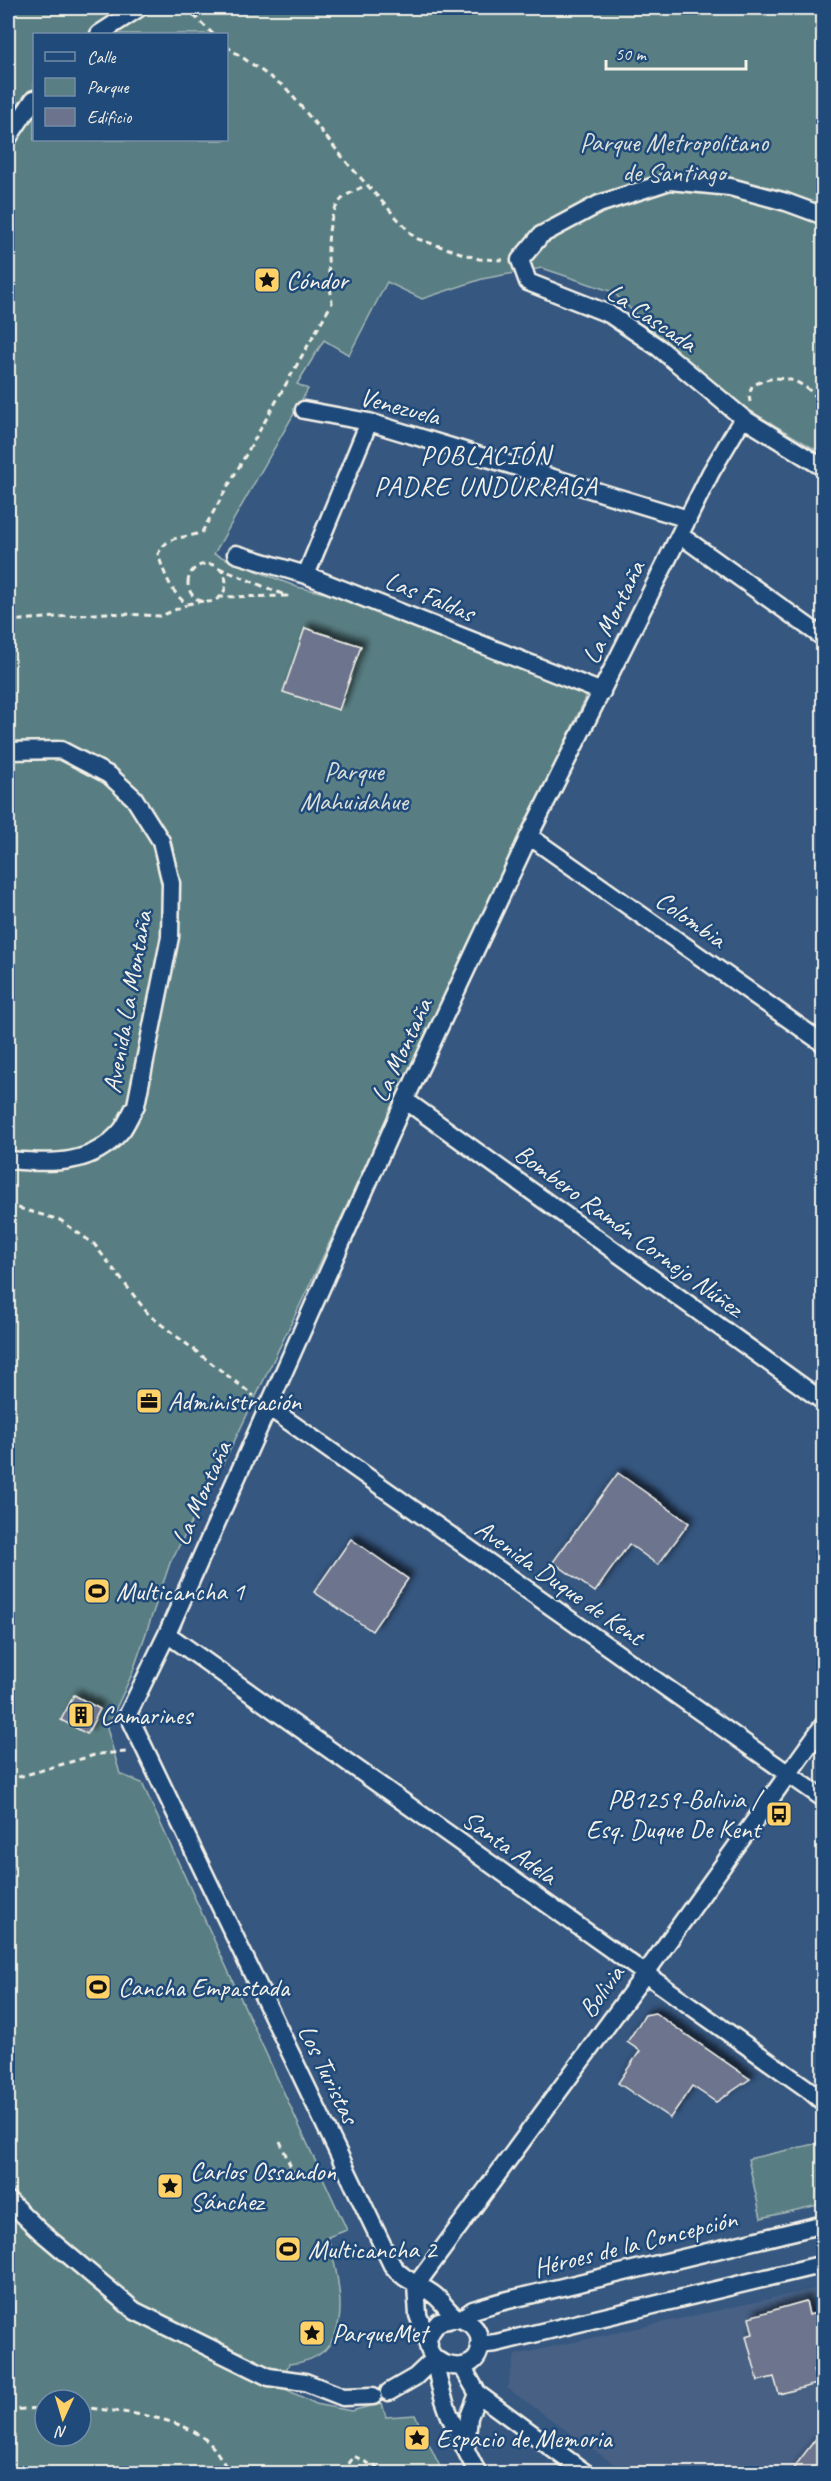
<svg xmlns="http://www.w3.org/2000/svg" width="831" height="2481" font-family="Caveat,sans-serif">
<style>
.built{fill:#466084}
.green{fill:#597e83;stroke:#a6b8b6;stroke-width:1.5;fill-rule:evenodd}
.building{fill:#6c748d;stroke:#f4f1e8;stroke-width:1.5;filter:url(#shadow)}
.lines{fill:none;stroke-linecap:round;stroke-linejoin:round}
.street-casing{stroke:#f4f1e8;stroke-width:21}
.path{stroke:#f4f1e8;stroke-width:3;stroke-dasharray:6 4.5;stroke-linecap:butt}
.street{stroke:#1f4a7a;stroke-width:16}
.labels{text-anchor:middle;stroke-width:5;stroke-linejoin:round;paint-order:stroke}
.park-label{font-size:26px;fill:#dde0d9;stroke:#1f4a7a}
.poi-label{font-size:26px;fill:#f4f1e8;stroke:#1f4a7a;text-anchor:start}
.street-label{font-size:26px;fill:#f4f1e8;stroke:#1f4a7a}
.neighbourhood-label{font-size:27px;letter-spacing:1.5px;fill:#f4f1e8;stroke:#1f4a7a}
</style>
<defs>
<filter id="shadow"><feDropShadow dx="5.5" dy="-5.5" stdDeviation="3" flood-color="#0009"/></filter>
</defs>
<rect width="100%" height="100%" fill="#365780"/>
<filter id="ink" filterUnits="userSpaceOnUse"><feTurbulence type="fractalNoise" baseFrequency=".0167" numOctaves="2"/><feDisplacementMap in="SourceGraphic" scale="12" xChannelSelector="R" yChannelSelector="G"/><feConvolveMatrix kernelMatrix="1 2 1 2 8 2 1 2 1" color-interpolation-filters="sRGB"/></filter>
<g filter="url(#ink)">
<!-- built -->
<path class="built" d="M823,2287V2473H626L507,2388L515,2355Z"/>
<!-- green -->
<path class="green" d="M8,8H823V454L739,404L650,328L613,292L542,268L482,279L422,299L387,282L349,355L324,340L297,384L308,389L214,554L297,587L347,598L588,693L311,1282L233,1444L170,1563L132,1674L107,1728L120,1774L142,1783L347,2230L328,2237C340,2284 360,2358 289,2364L279,2386L316,2404L351,2411L382,2403L386,2417L415,2415L443,2473L8,2474ZM34,34H226V140H34ZM45,2400H81V2436H45Z
M823,2142V2204L761,2218L748,2159Z"/>
<!-- building -->
<path class="building" d="M305,628L361,646L339,710L283,692Z
M618,1473L689,1523L658,1565L629,1544L595,1592L553,1562Z
M351,1539L408,1579L372,1631L314,1592Z
M74,1695L100,1709L87,1734L61,1720Z
M655,2013L750,2079L716,2102L692,2086L670,2118L618,2083L640,2051L627,2042L645,2015Z
M806,2301L809,2315L816,2313L824,2339V2368L813,2370L817,2384L779,2394L774,2377L758,2381L746,2336L753,2334L749,2317Z
M824,2428V2474H789Z"/>
<g class="lines">
<defs>
<path id="street" d="M99,34L139,8
M8,138L34,99
M824,216L786,202L730,187L670,181L599,204L541,235L520,260L528,282L609,314L659,348L743,418L824,468
M304,410L369,422L688,519
M680,535L824,638
M236,554L306,575L602,692
M306,575L369,422
M8,751L61,750L109,775L134,798L161,841L171,883L170,937L136,1105C131,1113 127,1123 122,1130C91,1167 51,1163 8,1160
M529,836L824,1044
M405,1100L824,1402
M267,1406L824,1799
M167,1634L809,2090L824,2103
M8,2200L41,2232L135,2311L269,2377L305,2382L343,2397L373,2396
M416,2285L645,1974L824,1724
M416,2285L418,2315L429,2344
M457,2318L439,2322C397,2364 490,2389 479,2337C476,2323 466,2323 456,2317C447,2311 442,2300 433,2294C417,2282 405,2282 392,2265L128,1714L167,1634L405,1100L529,836L711,472L743,418
M462,2318L473,2310L500,2302L824,2224
M479,2345L496,2343L824,2264
M435,2358C440,2404 458,2434 478,2474
M462,2366L478,2394L587,2474
M389,2392L415,2377L435,2358
M466,2448L469,2417L478,2394"/>
</defs>
<!-- street casing -->
<use href="#street" class="street-casing"/>
<!-- path -->
<path class="path" d="M186,8L213,34
M226,46L286,88L349,165L415,238L479,259L503,260
M750,402L749,395L752,386C780,370 805,380 824,406
M188 583a19 19 0 1 1 38 0a19 19 0 1 1-38 0Z
M219,568L287,596L219,597
M203,601L187,604C171,593 164,573 158,554C170,532 181,541 202,532L332,303C329,275 321,220 342,199C348,193 359,189 366,185
M8,621L106,613L161,616L186,605
M8,1205L60,1220L94,1244L149,1315L254,1396
M8,1780L98,1754L126,1752
M280,2141L295,2177
M81,2407C119,2412 177,2415 206,2440C216,2448 223,2463 231,2474
M8,2410L45,2408
M347,2474L348,2465L354,2456L389,2474"/>
<!-- street -->
<use href="#street" class="street"/>
</g>
</g>
<!-- icons -->
<defs>
<symbol id="sight-square" viewBox="-11 -11 22 22"><rect x="-9" y="-9" width="18" height="18" rx="4" fill="#ffd166" stroke="#1f4a7a"/><path d="M0-6L1.8-2.2L6-1.7L2.9 1.2L3.7 5.4L0 3.3L-3.7 5.4L-2.9 1.2L-6-1.7L-1.8-2.2Z" fill="#111"/></symbol>
<symbol id="office-square" viewBox="-11 -11 22 22"><rect x="-9" y="-9" width="18" height="18" rx="4" fill="#ffd166" stroke="#1f4a7a"/><path d="M-6-3h4V-5.5h4V-3h4V5H-6ZM-1-4.5V-3h2v-1.5ZM-6 0V1H6V0Z" fill="#111"/></symbol>
<symbol id="stadium-square" viewBox="-11 -11 22 22"><rect x="-9" y="-9" width="18" height="18" rx="4" fill="#ffd166" stroke="#1f4a7a"/><path d="M0-5a6.5 5 0 1 0 0 10a6.5 5 0 1 0 0-10ZM-3.5-1.8h7v3.6h-7Z" fill="#111"/></symbol>
<symbol id="building-square" viewBox="-11 -11 22 22"><rect x="-9" y="-9" width="18" height="18" rx="4" fill="#ffd166" stroke="#1f4a7a"/><path d="M-4-6H4V6H1V3H-1V6H-4ZM-2.5-4.3h1.7v1.8h-1.7ZM.8-4.3h1.7v1.8H.8ZM-2.5-1h1.7V.8h-1.7ZM.8-1h1.7V.8H.8Z" fill="#111"/></symbol>
<symbol id="bus-square" viewBox="-11 -11 22 22"><rect x="-9" y="-9" width="18" height="18" rx="4" fill="#ffd166" stroke="#1f4a7a"/><path d="M-5-6H5V4H4V6H2V4H-2V6H-4V4H-5ZM-3.5-4V0h7V-4ZM-3.5 1.2v1.5H-2V1.2ZM2 1.2v1.5H3.5V1.2Z" fill="#111"/></symbol>
</defs>
<g fill-rule="evenodd">
<use href="#sight-square" x="252" y="265" width="30" height="30"/>
<use href="#office-square" x="134" y="1386" width="30" height="30"/>
<use href="#stadium-square" x="82" y="1576" width="30" height="30"/>
<use href="#building-square" x="66" y="1700" width="30" height="30"/>
<use href="#bus-square" x="764" y="1799" width="30" height="30"/>
<use href="#stadium-square" x="83" y="1972" width="30" height="30"/>
<use href="#sight-square" x="155" y="2171" width="30" height="30"/>
<use href="#stadium-square" x="273" y="2234" width="30" height="30"/>
<use href="#sight-square" x="297" y="2318" width="30" height="30"/>
<use href="#sight-square" x="402" y="2423" width="30" height="30"/>
</g>
<g class="labels">
<!-- park labels -->
<g class="park-label">
<text x="674" y="151">Parque Metropolitano<tspan x="674" dy="30">de Santiago</tspan></text>
<text x="354" y="780">Parque<tspan x="354" dy="30">Mahuidahue</tspan></text>
</g>
<!-- poi labels -->
<g class="poi-label">
<text x="286" y="289">Cóndor</text>
<text x="168" y="1410">Administración</text>
<text x="116" y="1600">Multicancha 1</text>
<text x="100" y="1724">Camarines</text>
<text x="760" y="1808" text-anchor="end">PB1259-Bolivia /<tspan x="760" dy="30">Esq. Duque De Kent</tspan></text>
<text x="118" y="1996">Cancha Empastada</text>
<text x="190" y="2180">Carlos Ossandon<tspan x="190" dy="30">Sánchez</tspan></text>
<text x="308" y="2258">Multicancha 2</text>
<text x="332" y="2342">ParqueMet</text>
<text x="436" y="2447">Espacio de Memoria</text>
</g>
<!-- street labels -->
<g class="street-label">
<text transform="translate(652 317) rotate(34)" y="9">La Cascada</text>
<text transform="translate(400 406) rotate(15)" y="9">Venezuela</text>
<text transform="translate(430 596) rotate(22)" y="9">Las Faldas</text>
<text transform="translate(613 612) rotate(-64)" y="9">La Montaña</text>
<text transform="translate(691 919) rotate(35)" y="9">Colombia</text>
<text transform="translate(127 1002) rotate(-80)" y="9">Avenida La Montaña</text>
<text transform="translate(401 1050) rotate(-65)" y="9">La Montaña</text>
<text transform="translate(629 1230) rotate(36)" y="9">Bombero Ramón Cornejo Núñez</text>
<text transform="translate(201 1493) rotate(-66)" y="9">La Montaña</text>
<text transform="translate(560 1582) rotate(35)" y="9">Avenida Duque de Kent</text>
<text transform="translate(510 1847) rotate(35)" y="9">Santa Adela</text>
<text transform="translate(601 1991) rotate(-54)" y="9">Bolivia</text>
<text transform="translate(329 2074) rotate(64)" y="9">Los Turistas</text>
<text transform="translate(635 2243) rotate(-14)" y="9">Héroes de la Concepción</text>
</g>
<!-- neighbourhood labels -->
<g class="neighbourhood-label">
<text x="486" y="464">POBLACIÓN<tspan x="486" dy="31">PADRE UNDURRAGA</tspan></text>
</g>
</g>
<!-- margin -->
<rect width="831" height="2481" fill="none" stroke="#1f4a7a" stroke-width="30"/>
<rect x="15" y="15" width="801" height="2451" fill="none" stroke="#f4f1e8" stroke-width="2" filter="url(#ink)"/>
<!-- legend -->
<rect x="33" y="33" width="195" height="108" fill="#1f4a7a" stroke="#748da6" stroke-width="1.5"/>
<rect x="45" y="52" width="30" height="9" fill="#1f4a7a" stroke="#748da6" stroke-width="1.5"/>
<text x="87" y="63" font-size="18" fill="#f4f1e8">Calle</text>
<rect x="45" y="78" width="30" height="18" fill="#597e83" stroke="#748da6" stroke-width="1.5"/>
<text x="87" y="93" font-size="18" fill="#f4f1e8">Parque</text>
<rect x="45" y="108" width="30" height="18" fill="#6c748d" stroke="#748da6" stroke-width="1.5"/>
<text x="87" y="123" font-size="18" fill="#f4f1e8">Edificio</text>
<!-- north arrow -->
<g transform="translate(63 2418) rotate(184)"><circle r="28" fill="#1f4a7a" stroke="#748da6" stroke-width="1.5"/>
<path d="M0-4.5L10 22L0 15L-10 22Z" fill="#ffd166"/>
<text y="-9" font-size="16" font-weight="bold" text-anchor="middle" fill="#f4f1e8">N</text>
</g>
<!-- scale -->
<path d="M606 60v9h140v-9" fill="none" stroke="#f4f1e8" stroke-width="3"/>
<text x="615" y="60" font-size="18" fill="#f4f1e8" stroke="#1f4a7a" stroke-width="4.5" paint-order="stroke">50 m</text>
</svg>
